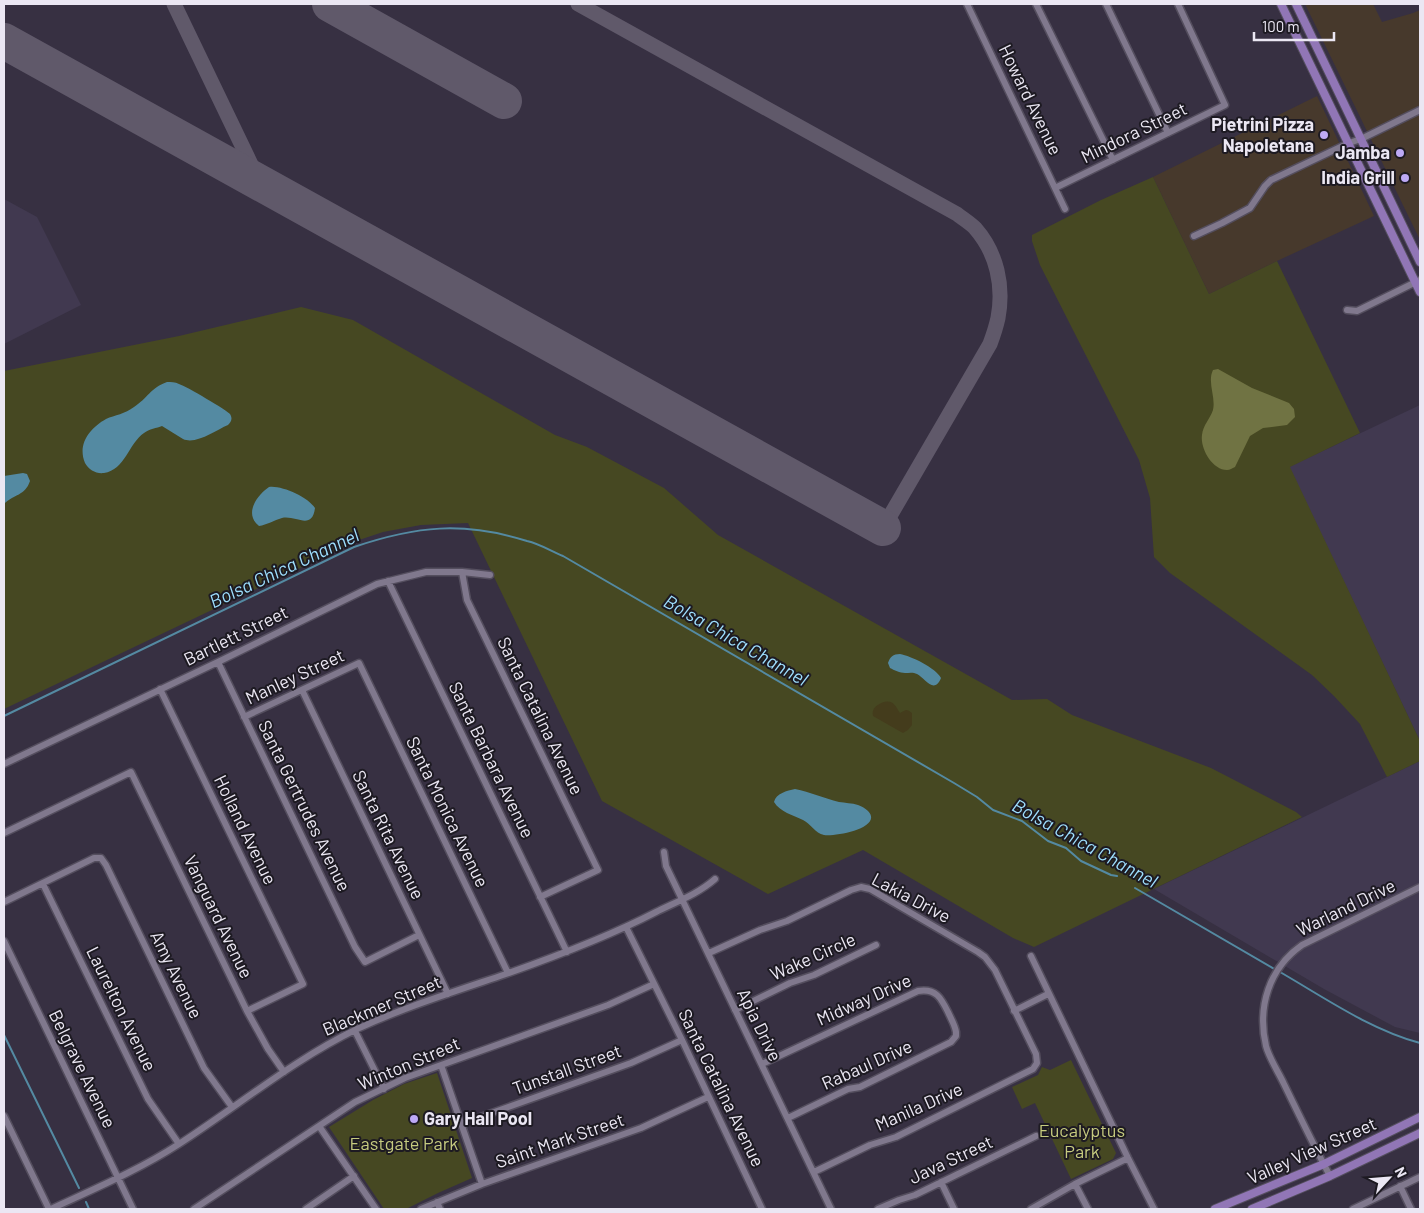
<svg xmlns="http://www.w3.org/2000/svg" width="1424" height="1213" font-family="Barlow,sans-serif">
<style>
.commercial{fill:#47392c}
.built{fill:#413950}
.green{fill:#464822}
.forest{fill:#707343}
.sand{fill:#443c1c}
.water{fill:#548aa2}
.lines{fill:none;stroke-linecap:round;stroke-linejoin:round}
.stream{stroke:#548aa2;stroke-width:2}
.taxiway{stroke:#60596a;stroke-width:15}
.runway{stroke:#60596a;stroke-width:36}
.minor-casing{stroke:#544e5e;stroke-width:9}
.major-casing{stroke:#544e5e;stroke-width:10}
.minor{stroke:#80788d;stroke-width:6}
.major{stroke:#9176b6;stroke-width:8}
.poi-dot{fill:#bda9f5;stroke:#1d1a22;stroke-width:2}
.labels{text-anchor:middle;stroke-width:4;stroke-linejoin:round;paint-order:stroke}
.street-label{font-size:18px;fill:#ebe7f3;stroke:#1d1a22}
.poi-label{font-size:18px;font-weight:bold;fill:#ebe7f3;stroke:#1d1a22;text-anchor:end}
.park-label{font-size:18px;fill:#c6cb7f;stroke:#1d1a22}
.water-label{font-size:19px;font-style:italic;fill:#9ddefd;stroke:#1d1a22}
</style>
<rect width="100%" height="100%" fill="#373042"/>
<!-- commercial -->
<path class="commercial" d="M1305,4H1373L1382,22L1413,13L1420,10V240Z
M1317,96L1374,216L1277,261L1209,294L1153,177Z"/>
<!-- built -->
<path class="built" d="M4,199L37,217L81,305L4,344Z
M1420,405V741L1289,467Z
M1420,761V1033L1395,1027L1324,989L1154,889Z"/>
<!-- green -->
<path class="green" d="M1153,177L1209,294L1277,261L1360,433L1290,467L1420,741V761L1387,777L1360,724L1334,696L1312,675L1170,573L1154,557L1150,498L1139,460L1040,265L1032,241V235L1101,200Z
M301,307L353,320L555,435L587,447L664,488L718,535L1012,700L1047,699L1072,715L1211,768L1296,812L1302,817L1034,947L1013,938L863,850L768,894L602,801L468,523L421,525L383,532L359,540L4,709V371L179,336Z
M1071,1060L1116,1153L1113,1159L1071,1179L1035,1103L1022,1109L1012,1087L1038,1075L1042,1067L1050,1070Z
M437,1073L472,1178L438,1193L406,1209H384L329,1127L373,1100L404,1084Z"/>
<!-- forest -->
<path class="forest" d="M1218,369L1252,388L1289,403L1294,409L1295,417L1287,425L1263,428L1250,436L1235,467C1232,468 1230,470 1227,470C1212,470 1200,448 1202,435C1203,425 1210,419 1213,410C1216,397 1207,382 1213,370Z"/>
<!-- sand -->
<path class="sand" d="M884,702C894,700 895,706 900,713C906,710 906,708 912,713V725L908,730L903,733L901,732L873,716C871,708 878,704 884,702Z"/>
<!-- water -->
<path class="water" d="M167,382C171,382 175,382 179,384C186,386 228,411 230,414C233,419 231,422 228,425C216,430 196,445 183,439C176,435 169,430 162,426C157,428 149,429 144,433C129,443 125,470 104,473C96,474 89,470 85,463C77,444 90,428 106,419C115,415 125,414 134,407C148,398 150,388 167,382Z
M23,473L27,474L30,481C25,496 14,494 4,504V476Z
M269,487C281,485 308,497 315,508C312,531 296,515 282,518C274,520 267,525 259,526C244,514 256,496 269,487Z
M900,654C911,656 936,668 941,678C934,695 925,678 917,674C913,672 909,673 905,673C900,673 894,670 890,668L888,663C890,657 893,654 900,654Z
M795,789C810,792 824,798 839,802C845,803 852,803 858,805C861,806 865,808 868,811C884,828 834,837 824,835C815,833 811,824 803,820C793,815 780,812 774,802C776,793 787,791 795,789Z"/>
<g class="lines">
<!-- stream -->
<path class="stream" d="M4,716L354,547C416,526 463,521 527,541C540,544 551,551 563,556L954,783L977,797L993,810L1022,821L1048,841L1066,848L1081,861L1111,875L1117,876
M1135,888L1276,970
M1280,972C1325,998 1369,1029 1420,1043
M4,1035L79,1188
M86,1202L89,1209"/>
<!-- taxiway -->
<path class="taxiway" d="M174,4L260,183
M578,4L957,214C962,218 970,223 975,228C997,253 1004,286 998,318C996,327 993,336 990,344L883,528"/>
<!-- runway -->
<path class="runway" d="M330,4L504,101
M4,41L883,528"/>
<defs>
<path id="minor" d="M967,4L1065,209
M1036,4L1113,160
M1106,4L1168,133
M1055,188L1225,105L1178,4
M1194,236L1222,223L1250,208L1265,186L1271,180L1349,143L1361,139L1420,110
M1347,310L1357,311L1420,280
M462,572L467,600L598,870L540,897
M388,581L567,952
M218,662L355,947L365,962L419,935
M160,689L303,984L247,1011
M302,690L448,994
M244,717L359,663L508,973
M4,764L218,662L377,584L426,572H462L490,575
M4,833L131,772L247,1011L268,1049L284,1072
M664,852L666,866L831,1209
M43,884L148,1099L179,1144
M4,902L94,858H101L106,865L204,1068L232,1107
M626,927L682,1040L762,1209
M4,941L133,1209
M709,953L760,930L787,921L851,890L861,887L870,889L978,952L985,957L995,970L1036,1054L1037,1063L1033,1069L896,1137L870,1145L814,1172
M1031,956L1128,1158L1154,1209
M735,1010L790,983L814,975L876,945
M1014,1011L1048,994
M355,1031L384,1089
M762,1064L918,991C936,988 941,998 948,1012C951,1019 955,1025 956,1032V1036L951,1042L860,1087L848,1089L788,1118
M441,1065L482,1184
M4,1116L49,1209
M461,1124L631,1063L682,1040
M319,1126L376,1209
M1330,1176C1314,1146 1299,1115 1284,1084C1279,1073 1269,1058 1266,1046C1257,1007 1269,968 1302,945L1420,887
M941,1182L954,1209
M1075,1184L1088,1209
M1400,1186L1411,1209
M437,1202L440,1209
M51,1209C94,1189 139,1170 179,1144C238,1106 293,1060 357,1029C405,1007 456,991 506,974C557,956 608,937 656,912C676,902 698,894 715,879
M194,1209L355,1102L405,1078L608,1005L654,984
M306,1209L354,1176
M421,1209L482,1184L641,1128L708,1097
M878,1209L899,1200L915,1195L1036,1136
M1031,1209L1075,1184L1128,1158
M1353,1209L1420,1177"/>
<path id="major" d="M1281,4L1420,292
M1296,4L1420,262
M1215,1209L1324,1164L1420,1117
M1252,1209L1330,1176L1420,1133"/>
</defs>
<!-- minor casing -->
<use href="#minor" class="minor-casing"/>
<!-- major casing -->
<use href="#major" class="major-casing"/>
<!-- minor -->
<use href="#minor" class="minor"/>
<!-- major -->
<use href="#major" class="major"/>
</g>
<!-- markers -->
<g class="poi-dot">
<circle cx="1324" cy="135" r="5"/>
<circle cx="1400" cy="153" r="5"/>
<circle cx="1405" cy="178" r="5"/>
<circle cx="414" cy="1119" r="5"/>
</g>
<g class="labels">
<!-- street labels -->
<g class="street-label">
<text transform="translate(1030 100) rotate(64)" y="6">Howard Avenue</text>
<text transform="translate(1134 133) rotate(-26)" y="6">Mindora Street</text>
<text transform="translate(236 636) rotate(-26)" y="6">Bartlett Street</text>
<text transform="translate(295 677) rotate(-25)" y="6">Manley Street</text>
<text transform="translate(540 716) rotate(64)" y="6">Santa Catalina Avenue</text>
<text transform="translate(491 760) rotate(64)" y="6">Santa Barbara Avenue</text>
<text transform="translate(304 806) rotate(64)" y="6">Santa Gertrudes Avenue</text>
<text transform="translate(447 812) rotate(64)" y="6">Santa Monica Avenue</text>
<text transform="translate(245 830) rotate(64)" y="6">Holland Avenue</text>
<text transform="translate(388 835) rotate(64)" y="6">Santa Rita Avenue</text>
<text transform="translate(911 898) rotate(28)" y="6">Lakia Drive</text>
<text transform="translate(1346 908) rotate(-26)" y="6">Warland Drive</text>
<text transform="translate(218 917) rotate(64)" y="6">Vanguard Avenue</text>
<text transform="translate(813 957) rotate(-24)" y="6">Wake Circle</text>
<text transform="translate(176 975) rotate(64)" y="6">Amy Avenue</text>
<text transform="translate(864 1000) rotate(-24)" y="6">Midway Drive</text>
<text transform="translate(382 1006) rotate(-23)" y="6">Blackmer Street</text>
<text transform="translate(121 1009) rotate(64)" y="6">Laurelton Avenue</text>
<text transform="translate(759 1025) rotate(64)" y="6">Apia Drive</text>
<text transform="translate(409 1064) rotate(-23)" y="6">Winton Street</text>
<text transform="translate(867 1065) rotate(-24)" y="6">Rabaul Drive</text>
<text transform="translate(82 1069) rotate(64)" y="6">Belgrave Avenue</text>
<text transform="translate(567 1070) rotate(-20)" y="6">Tunstall Street</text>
<text transform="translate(721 1088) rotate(64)" y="6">Santa Catalina Avenue</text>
<text transform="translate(919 1107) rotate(-24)" y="6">Manila Drive</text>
<text transform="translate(560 1141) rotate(-19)" y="6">Saint Mark Street</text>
<text transform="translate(1312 1151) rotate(-24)" y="6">Valley View Street</text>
<text transform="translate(951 1160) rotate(-25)" y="6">Java Street</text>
</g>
<!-- poi labels -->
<g class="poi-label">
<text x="1314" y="131">Pietrini Pizza<tspan x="1314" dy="21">Napoletana</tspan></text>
<text x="1390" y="159">Jamba</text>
<text x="1395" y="184">India Grill</text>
<text x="424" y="1125" text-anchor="start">Gary Hall Pool</text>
</g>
<!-- park labels -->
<g class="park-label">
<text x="1082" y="1137">Eucalyptus<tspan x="1082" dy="21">Park</tspan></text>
<text x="404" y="1150">Eastgate Park</text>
</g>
<!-- water labels -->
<g class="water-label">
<text transform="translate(284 568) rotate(-25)" y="7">Bolsa Chica Channel</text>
<text transform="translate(736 640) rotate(30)" y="7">Bolsa Chica Channel</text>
<text transform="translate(1085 843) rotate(29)" y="7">Bolsa Chica Channel</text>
</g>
</g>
<!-- border -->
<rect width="1424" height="1213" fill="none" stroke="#ebe7f3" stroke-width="10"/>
<!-- north arrow -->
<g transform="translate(1389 1178) rotate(64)" stroke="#1d1a22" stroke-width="4" paint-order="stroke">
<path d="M0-4L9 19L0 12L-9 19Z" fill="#ebe7f3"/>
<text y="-8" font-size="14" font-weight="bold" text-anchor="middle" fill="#ebe7f3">N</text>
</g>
<!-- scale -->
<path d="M1254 32v8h80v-8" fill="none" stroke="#ebe7f3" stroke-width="2.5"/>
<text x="1262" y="32" font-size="15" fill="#ebe7f3" stroke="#1d1a22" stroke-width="4" paint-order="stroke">100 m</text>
</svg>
